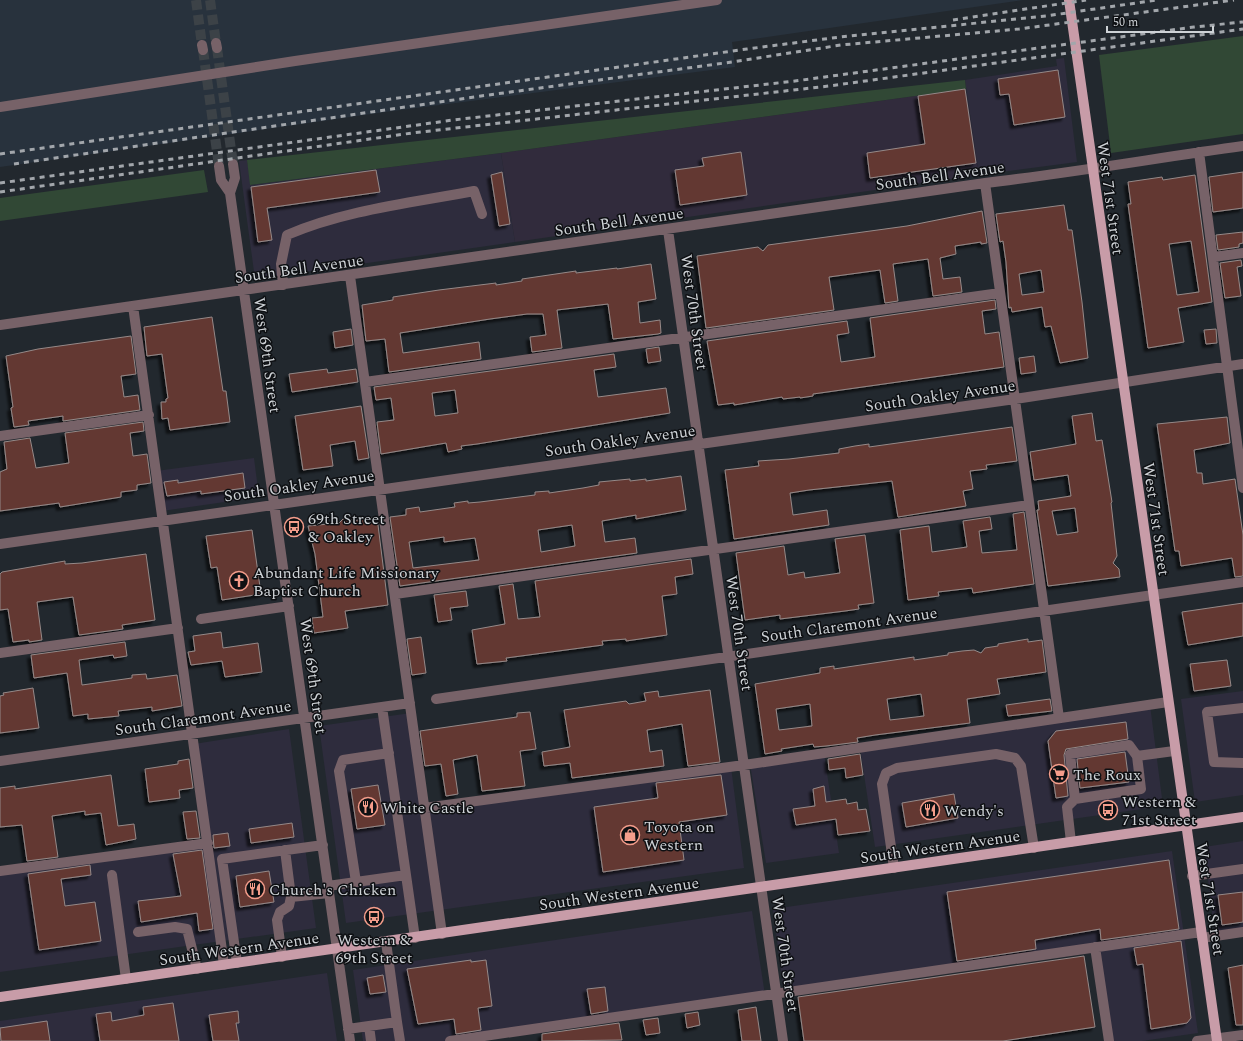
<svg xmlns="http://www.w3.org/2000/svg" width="1243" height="1041" font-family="Spectral,serif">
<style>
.commercial{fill:#2e2c3d}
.industrial{fill:#312b3c}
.built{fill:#28323d}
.green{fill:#314835}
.building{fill:#633832;stroke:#958988;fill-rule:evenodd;filter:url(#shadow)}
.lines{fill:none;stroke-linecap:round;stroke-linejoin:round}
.minor-tunnel{stroke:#3c4247;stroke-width:10;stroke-dasharray:10 5;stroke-linecap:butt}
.minor{stroke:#776268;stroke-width:10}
.major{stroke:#c89ca8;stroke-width:10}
.rail{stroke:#a2a6ab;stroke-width:3;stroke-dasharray:5 5;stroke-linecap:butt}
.labels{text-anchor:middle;stroke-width:3;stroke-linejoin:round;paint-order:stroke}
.street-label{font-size:16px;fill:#ced2d6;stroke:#0e1013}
.poi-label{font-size:16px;fill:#ced2d6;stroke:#0e1013;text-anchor:start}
</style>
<defs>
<filter id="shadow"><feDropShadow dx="-3.5" dy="3.5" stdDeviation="1" flood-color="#0009"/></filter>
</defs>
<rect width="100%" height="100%" fill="#22282e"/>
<!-- commercial -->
<path class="commercial" d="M1064,58L1077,162L979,175L965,80L1057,66L1056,59Z
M501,153L515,242L255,279L239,161L247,160L251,185Z
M254,458L259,497L162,511L156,471Z
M1243,691V795L1195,802L1181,699Z
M1150,705L1163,806L875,847L860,748Z
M411,713L424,808L731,767L744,868L346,923L319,726Z
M289,729L316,928L0,972V871L207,843L194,744Z
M824,753L839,853L766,863L750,764Z
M1243,841V932L1215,936L1204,847Z
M1172,851L1198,1033L1142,1041H1109L1095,947L784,993L773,909Z
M752,911L765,995L456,1041H363L353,970Z
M327,973L337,1041H0V1021Z"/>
<!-- industrial -->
<path class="industrial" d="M966,89L979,175L515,242L501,153Z"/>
<!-- built -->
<path class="built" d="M0,0H1023L732,42L735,67L385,112L0,167Z"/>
<!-- green -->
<path class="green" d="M1243,36V134L1111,153L1099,55Z
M965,80L966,89L501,153L250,185L247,160Z
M204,170L208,192L0,221V198Z"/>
<!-- building -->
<path class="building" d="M1058,70L1065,117L1014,125L1009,94L1000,95L998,79Z
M965,89L976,163L870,178L867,153L925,144L918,96Z
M741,152L747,195L680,205L675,170L704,166L702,158Z
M376,170L380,192L267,208L272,240L258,242L251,187Z
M502,172L510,224L499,226L491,175Z
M1243,172V208L1213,212L1209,177Z
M1195,175L1212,302L1178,308L1184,342L1148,348L1128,204H1131L1128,182L1162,177L1163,180ZM1191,241L1199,292L1177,295L1169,244Z
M1064,205L1068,230H1072L1082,302L1088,358L1060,363L1051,326L1045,327L1042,307L1012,312L1011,307L1009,308L1006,262L1003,241L1000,242L996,214ZM1041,270L1044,292L1022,295L1019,274Z
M982,211L987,243L981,244V242L955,246L956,254L940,258L943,279L960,277L962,292L933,296L928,259L893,264L898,301L885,303L880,270L829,277L834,310L706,328L697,256L758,247L763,251L768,245L907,226Z
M1243,232V243L1239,244V247L1218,250L1216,235Z
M1241,260L1242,266L1237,267L1241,296L1225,298L1220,263Z
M651,264L656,299L638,302L640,323L660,320L661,333L658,334L613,339L608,304L557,310L562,348L532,352L530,337L546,335L543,314H527L490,319L400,333L403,353L479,342L481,359L389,372L385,339L366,341L362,305L393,300V297L439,290L496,283V285L522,281V279L576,271V273L617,268V269Z
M995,300L996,309L982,311L985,334L999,332L1004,367L813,394V396L800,398V397L783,399L782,397L734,405V403L718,405L707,341L847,321L849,333L837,335L841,362L875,357L870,318Z
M212,317L223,391H226L230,422L170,430L168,418L162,419L161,402H166V399L168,398L162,354L147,356L144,327Z
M351,329L353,345L335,348L333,332Z
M1216,329L1217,343L1206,344L1204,330Z
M131,336L136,374L121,376L124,397L138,395L140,410L63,421V416L28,421L29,425L14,427L11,408L13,407L6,356L38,349Z
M659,347L661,361L648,363L646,349Z
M614,354L616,367L594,370L598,397L666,388L670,413L477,444L461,446L462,449L448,452L446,443L381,454L377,422L394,420L391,398L376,400L374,387ZM455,390L458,413L435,416L432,393Z
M1034,356L1036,372L1021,374L1019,358Z
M327,369L328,373L356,369L358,382L292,392L289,374Z
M361,406L369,458L358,460L355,441L330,445L333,466L303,470L295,416Z
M1092,413L1096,441L1102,440L1112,502L1111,503L1117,556L1113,563L1119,569L1120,577L1048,586L1037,510H1039L1038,501L1071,496L1068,475L1034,480L1030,452L1076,444L1072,416ZM1075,508L1078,532L1057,535L1052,511Z
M1227,417L1230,443L1194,450L1197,473H1202L1203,484L1235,479L1243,535V576L1235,577L1232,558L1181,566L1179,551H1175L1157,424Z
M143,422L144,431L130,433L133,456L147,454L151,483L137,485V490L121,492V497L60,507L59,503L0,511V472L7,469L4,442L30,438L36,468L69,463L65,433Z
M1012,427L1017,461L986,465L987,469L970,471L973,489L963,491L966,506L898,517L892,481L809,490L790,493L793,515L827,510L829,525L734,539L725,470L759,466L758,461L789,459L839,453V449L855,446L869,444V447Z
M243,473L245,488L201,494V491L167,496L164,482L178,480V483Z
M681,476L686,510L636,519V515L602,521L605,542L635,538L637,553L400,586L390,517L406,515V509L419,507L420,512L455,507L454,503L468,501V503L480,502L535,495V492L549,491V493L583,488L599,485V482L630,479V481L646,479V481ZM572,525L575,546L541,552L538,530ZM444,537V542L475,538L479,560L413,568L409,542Z
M1024,512L1034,584L973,593L972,588L938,592L939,596L908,600L900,530L929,526L932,552L967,547L963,521L990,517L992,529L979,531L982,553L1017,550L1013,514Z
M377,517L388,605L345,611L348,628L314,633L312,618L323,617L315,554L308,526L339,523L343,519H352V521Z
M252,530L261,594L222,600L217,567L211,568L206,536Z
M865,535L874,603L858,605L859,609L845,611L780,619V615L745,620L736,553L784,546L788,575L804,572L805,578L840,573L835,539Z
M146,554L155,620L122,625L123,629L79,635L73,597L37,602L42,640L29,642V640L13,642L8,609L0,610V574L2,572L65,561V564L82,563Z
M691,559L693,574L675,577L677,594L662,596L667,635L626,641V639L602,641L603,645L506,658L507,661L477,664L472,630L505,624L499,586L513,584L518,619L540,617L535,581Z
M466,591L468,606L450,608L452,620L438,622L434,595Z
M1243,603V636L1188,645L1182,612Z
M221,632L223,648L258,643L262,672L225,677L222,661L191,665L188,652L195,651L193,636Z
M421,637L426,673L412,675L407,639Z
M1028,639V642L1042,640L1046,672L997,679L1000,694L967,699L970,723L875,735L857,738L858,742L826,746L814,747L813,744L781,749L782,751L765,754L755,684L820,673V668L834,666V669L914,657V660L948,655V653L962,651L974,650L981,653L985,648L998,646V644ZM921,694L924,716L890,720L887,699ZM810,704L812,726L779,730L776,709Z
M125,642L127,656L114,658L113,655L79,660L82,685L132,678V675L146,674L147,679L177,675L182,706L152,711V707L118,711L119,716L88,719V714L73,716L67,673L34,678L31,655Z
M1227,660L1231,686L1194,691L1190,664Z
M33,688L39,728L0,733V696L4,695L3,693Z
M710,690L720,762L688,766L682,724L647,730L650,752L662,750L664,766L572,778L570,763L544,766L542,752L570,747L564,710L626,701L629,704L646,701L644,693L658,691L659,697Z
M1050,699L1052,711L1008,716L1006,705Z
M530,712L536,749L520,751L525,786L482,791L477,755L453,760L458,794L446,796L441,764L425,766L420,731L517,717V713Z
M1126,722L1128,739L1066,749L1064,755L1068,796L1056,798L1048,741L1056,731Z
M1125,752L1129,782L1080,788L1077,759Z
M860,754L863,775L846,778L845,768L829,770L828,759Z
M189,759L193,788L179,790L180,798L149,802L145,769L178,764V761Z
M111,775L118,826L134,824L136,839L106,845L101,813L85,815V811L52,816L58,857L27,861L22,825L0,827V788L15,786V789Z
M721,775L727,815L679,822L684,860L603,872L594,807L658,798L656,783Z
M378,785L385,825L357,829L351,789Z
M824,786L826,802L846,799L847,804L857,802L858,810L866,809L870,831L838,835L836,819L796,825L793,809L815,806L813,789Z
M954,794L958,818L906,827L902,803Z
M196,811L200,838L187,839L183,812Z
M292,823L294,837L251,843L249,829Z
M228,833L230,846L214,848L213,835Z
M202,850L213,929L199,931L197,913L141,922L138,901L181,896L173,854Z
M1169,860L1179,929L1101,940L1100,929L1035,940L1036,949L957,961L947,892Z
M90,865L91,875L61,879L65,906L95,902L101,941L39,950L28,874Z
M269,871L274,902L240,907L236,876Z
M1243,892V922L1222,925L1218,895Z
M1181,941L1191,1018L1187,1023L1151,1029L1143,964L1137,965L1134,948Z
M1084,956L1095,1027L1003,1041H804L798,997Z
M471,960V962L486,960L492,1006L478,1008L481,1030L456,1034L454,1019L418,1024L407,969Z
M1243,965V1025H1236L1228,968Z
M383,975L386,992L370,994L367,978Z
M605,987L608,1011L591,1014L587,989Z
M173,1003L179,1041H100L96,1014L111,1012L112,1021L144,1015L143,1007Z
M756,1007L761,1041H742L738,1010Z
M238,1011L239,1023H236L239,1041H213L209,1015Z
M698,1012L700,1025L687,1028L685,1014Z
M658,1018L660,1033L646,1035L643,1020Z
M47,1021L50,1041H1L0,1028Z
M619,1023L622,1040L542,1041V1034Z"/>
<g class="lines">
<!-- minor-tunnel -->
<path class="minor-tunnel" d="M196,0L202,45
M210,0L216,43
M217,48L233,164
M203,50L219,166"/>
<!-- minor -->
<path class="minor" d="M216,43L217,48
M202,45L203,50
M0,107L295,61L717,0
M1199,152L1243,488
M219,166L221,180L230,193L350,1041
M985,183L1059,718
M230,193L235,178L233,164
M668,230L783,1041
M1213,257L1243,253
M350,276L442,934
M283,285L281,264L287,235C345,210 411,203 474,191L482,214
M133,306L224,965
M0,325L985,183C1071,173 1157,158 1243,146
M365,382L1000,293
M0,436L149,415
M0,544L1015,399L1243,364
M395,594L1029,505
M201,619L289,606
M0,653L178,628
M436,699L1243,582
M382,707L415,938
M1243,708L1207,712L1214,762L1243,763
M0,761L410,703
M1075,799L1141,789L1137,756
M424,808L744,765L1168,702
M1071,842L1067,807L1075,799L1070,754L1129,745L1137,756L1174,751
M285,850L291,897
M894,868L882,784L886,773L897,768L996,754L1015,758L1021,766L1034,848
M0,871L208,843
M112,875L126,979
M1192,876L1243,869
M356,882L406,875
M328,886L356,882L339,771L343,760L389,753
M138,932L175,927L187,929L197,969
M1202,938L1243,932
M386,942L397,1022
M1095,947L1109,1041
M282,957L277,920L280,912L289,906L291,897L329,893
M237,963L222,859L323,845
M369,1026L371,1041
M348,1029L397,1022L400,1041
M450,1041L1201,932
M1197,1041L1243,1035"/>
<!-- major -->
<path class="major" d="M1069,0L1217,1041
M0,997L1243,817"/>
<!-- rail -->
<path class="rail" d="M953,20L1086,0
M0,154L747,49L840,37L1046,16L1157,0
M14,164L481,96L732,62L841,45L1019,29L1234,0
M0,183L453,120L795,81L1194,27L1243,22
M0,192L412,133L829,86L1243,29"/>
</g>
<!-- icons -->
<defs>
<symbol id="bus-ring" viewBox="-11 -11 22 22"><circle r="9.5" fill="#0e1013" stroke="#f49d8b" stroke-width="1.5"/><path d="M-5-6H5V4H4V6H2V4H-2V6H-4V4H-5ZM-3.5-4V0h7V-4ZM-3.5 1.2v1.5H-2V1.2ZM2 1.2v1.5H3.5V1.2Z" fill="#f49d8b"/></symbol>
<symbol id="church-ring" viewBox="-11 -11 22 22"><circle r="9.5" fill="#0e1013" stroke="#f49d8b" stroke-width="1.5"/><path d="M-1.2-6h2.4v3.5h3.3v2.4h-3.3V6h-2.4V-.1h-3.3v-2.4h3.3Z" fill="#f49d8b"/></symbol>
<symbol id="supermarket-ring" viewBox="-11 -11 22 22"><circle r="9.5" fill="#0e1013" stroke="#f49d8b" stroke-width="1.5"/><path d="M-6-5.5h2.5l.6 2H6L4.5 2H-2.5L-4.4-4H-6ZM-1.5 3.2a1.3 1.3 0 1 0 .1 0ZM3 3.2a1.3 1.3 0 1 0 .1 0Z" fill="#f49d8b"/></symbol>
<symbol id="restaurant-ring" viewBox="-11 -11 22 22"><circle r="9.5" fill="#0e1013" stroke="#f49d8b" stroke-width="1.5"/><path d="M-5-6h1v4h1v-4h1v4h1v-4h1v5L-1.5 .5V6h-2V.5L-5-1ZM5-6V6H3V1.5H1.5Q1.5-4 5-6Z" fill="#f49d8b"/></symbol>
<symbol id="shop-ring" viewBox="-11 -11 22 22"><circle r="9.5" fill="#0e1013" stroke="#f49d8b" stroke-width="1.5"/><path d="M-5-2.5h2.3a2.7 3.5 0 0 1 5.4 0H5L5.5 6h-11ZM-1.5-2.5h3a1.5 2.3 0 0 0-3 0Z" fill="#f49d8b"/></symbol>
</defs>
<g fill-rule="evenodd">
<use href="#bus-ring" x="283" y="516" width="22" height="22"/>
<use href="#church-ring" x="228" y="570" width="22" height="22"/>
<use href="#supermarket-ring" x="1048" y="763" width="22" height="22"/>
<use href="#restaurant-ring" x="357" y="796" width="22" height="22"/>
<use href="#restaurant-ring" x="919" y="799" width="22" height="22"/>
<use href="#bus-ring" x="1097" y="799" width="22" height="22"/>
<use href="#shop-ring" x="619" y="824" width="22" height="22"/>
<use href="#restaurant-ring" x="244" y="878" width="22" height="22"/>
<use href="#bus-ring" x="363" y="906" width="22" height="22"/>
</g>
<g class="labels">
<!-- street labels -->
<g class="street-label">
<text transform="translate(940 175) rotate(-8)" y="6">South Bell Avenue</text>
<text transform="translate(1111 198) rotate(82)" y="6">West 71st Street</text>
<text transform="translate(619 221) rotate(-8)" y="6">South Bell Avenue</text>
<text transform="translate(299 268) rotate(-8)" y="6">South Bell Avenue</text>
<text transform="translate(695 312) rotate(82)" y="6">West 70th Street</text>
<text transform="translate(268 355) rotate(82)" y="6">West 69th Street</text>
<text transform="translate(940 395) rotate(-8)" y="6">South Oakley Avenue</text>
<text transform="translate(620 440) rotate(-8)" y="6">South Oakley Avenue</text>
<text transform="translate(299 485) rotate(-8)" y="6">South Oakley Avenue</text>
<text transform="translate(1157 519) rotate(82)" y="6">West 71st Street</text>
<text transform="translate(849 624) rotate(-8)" y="6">South Claremont Avenue</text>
<text transform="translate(740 633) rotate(82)" y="6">West 70th Street</text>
<text transform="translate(314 676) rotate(82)" y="6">West 69th Street</text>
<text transform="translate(203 717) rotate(-8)" y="6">South Claremont Avenue</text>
<text transform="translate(940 846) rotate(-8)" y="6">South Western Avenue</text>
<text transform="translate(619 893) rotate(-8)" y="6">South Western Avenue</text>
<text transform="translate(1211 899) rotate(81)" y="6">West 71st Street</text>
<text transform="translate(239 948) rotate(-8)" y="6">South Western Avenue</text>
<text transform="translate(786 954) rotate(82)" y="6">West 70th Street</text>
</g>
<!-- poi labels -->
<g class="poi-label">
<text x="308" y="524">69th Street<tspan x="308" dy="18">&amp; Oakley</tspan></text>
<text x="253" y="578">Abundant Life Missionary<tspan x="253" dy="18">Baptist Church</tspan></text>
<text x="1073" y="780">The Roux</text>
<text x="1122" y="807">Western &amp;<tspan x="1122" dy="18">71st Street</tspan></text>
<text x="382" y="813">White Castle</text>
<text x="944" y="816">Wendy's</text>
<text x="644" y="832">Toyota on<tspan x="644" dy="18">Western</tspan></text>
<text x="269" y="895">Church's Chicken</text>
<text x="374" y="945" text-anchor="middle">Western &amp;<tspan x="374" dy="18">69th Street</tspan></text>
</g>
</g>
<!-- scale -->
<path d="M1107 26v6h106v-6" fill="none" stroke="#ced2d6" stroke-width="2"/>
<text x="1113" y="26" font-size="12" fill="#ced2d6" stroke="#0e1013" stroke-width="3" paint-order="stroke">50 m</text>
</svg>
